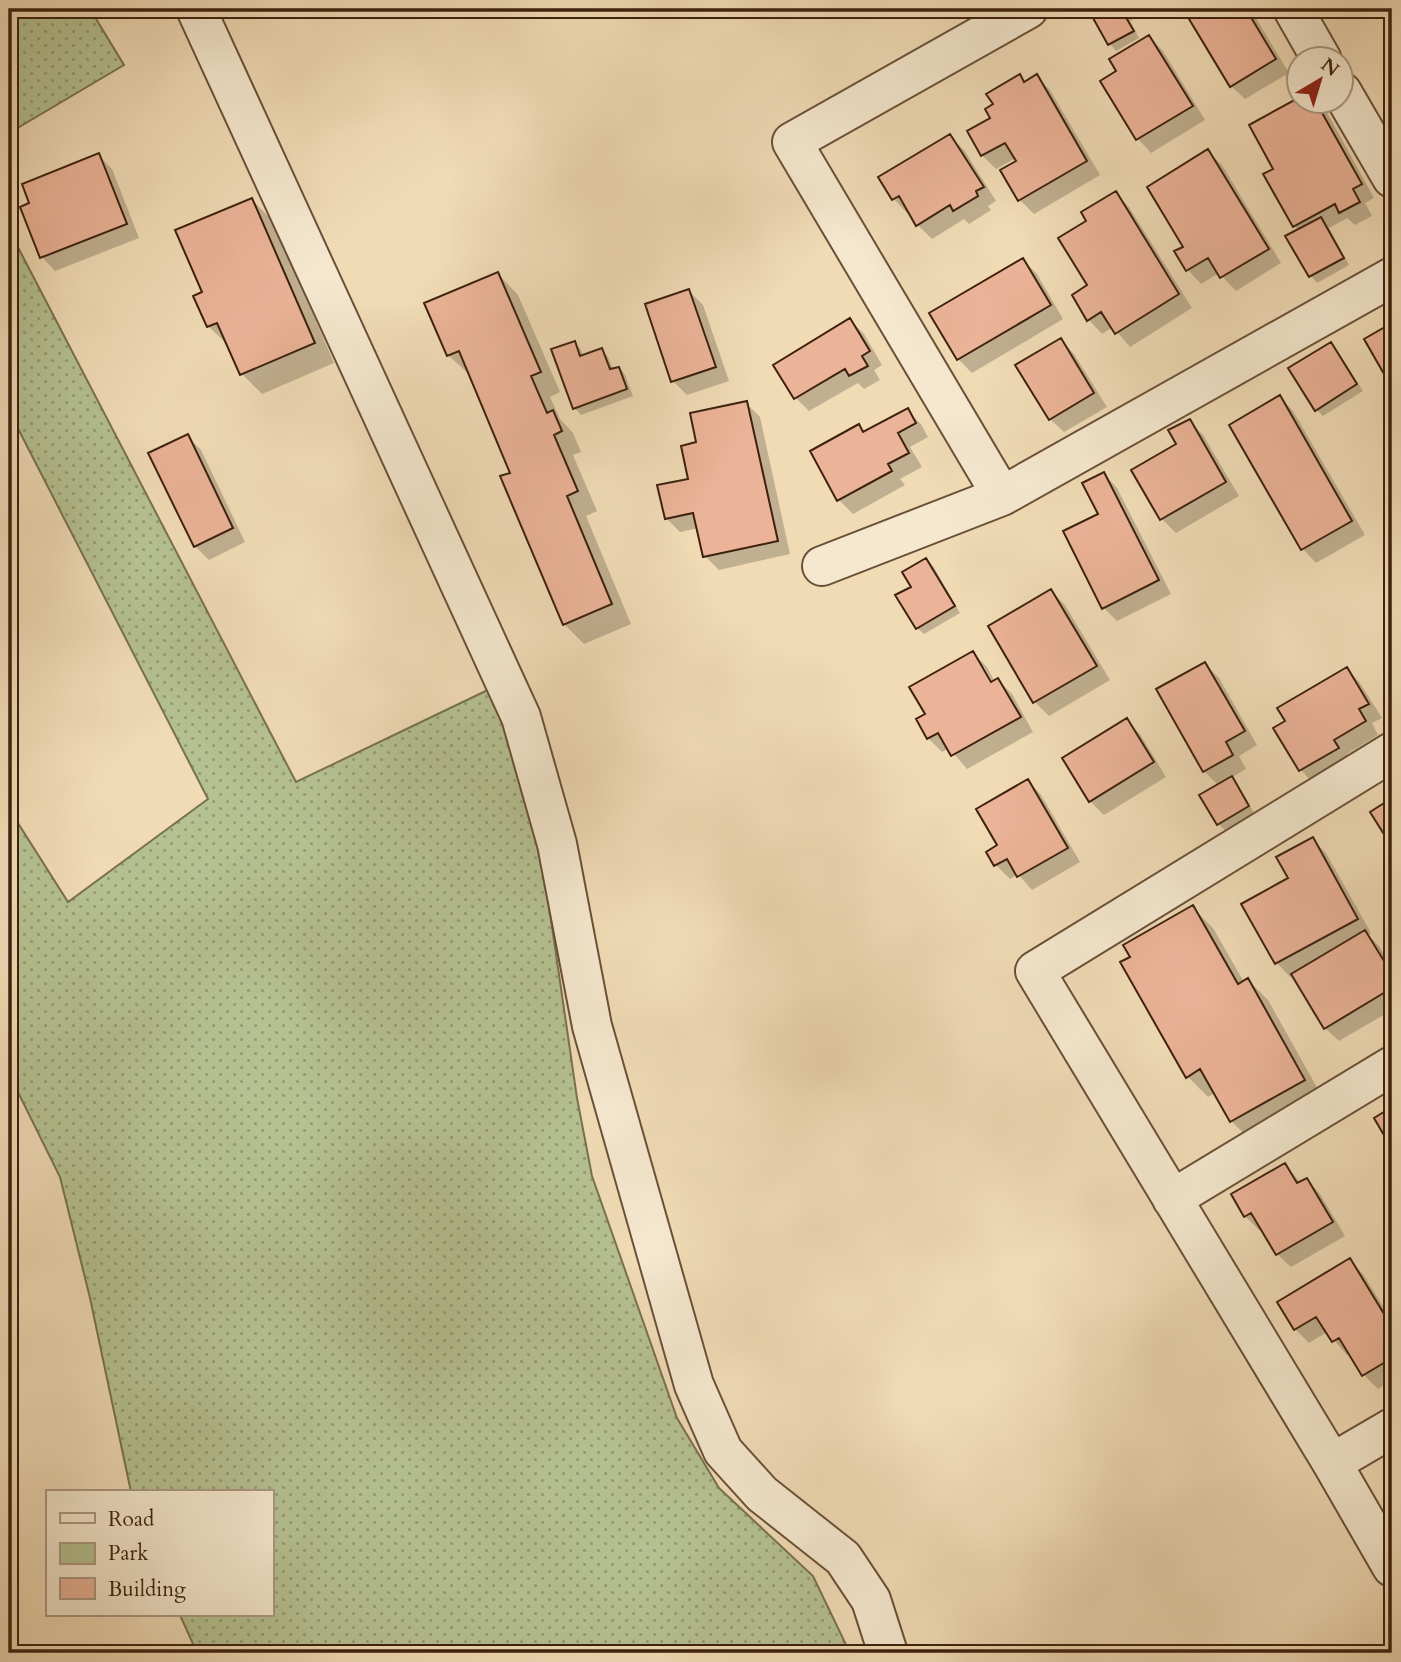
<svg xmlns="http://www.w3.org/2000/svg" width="1401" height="1662" font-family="Cardo,serif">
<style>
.green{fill:url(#green-dots);stroke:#797150;stroke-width:2}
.shadow{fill:#0003;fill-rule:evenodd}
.building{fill:#ebb397;stroke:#3d210e;stroke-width:2}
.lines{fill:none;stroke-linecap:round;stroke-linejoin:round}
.minor-casing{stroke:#6a5038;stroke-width:42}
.minor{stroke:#f5e8cf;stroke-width:38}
</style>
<defs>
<pattern id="green-dots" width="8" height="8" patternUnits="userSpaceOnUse" patternTransform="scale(1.75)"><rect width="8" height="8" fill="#b5c191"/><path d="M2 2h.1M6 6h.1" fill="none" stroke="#949c75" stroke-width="1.8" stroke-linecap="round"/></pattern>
</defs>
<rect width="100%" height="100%" fill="#f0dbb5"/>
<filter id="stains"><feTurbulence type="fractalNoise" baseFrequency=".00286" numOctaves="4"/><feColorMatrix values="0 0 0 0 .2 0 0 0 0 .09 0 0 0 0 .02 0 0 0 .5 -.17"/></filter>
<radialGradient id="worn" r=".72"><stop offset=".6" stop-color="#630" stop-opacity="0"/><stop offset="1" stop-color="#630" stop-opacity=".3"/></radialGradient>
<!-- green -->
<path class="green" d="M9,9H90L124,65L9,133Z
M9,230L296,782L492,688L525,778L543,865L577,1098L592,1176L677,1418L719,1488L813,1576L850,1653H197L180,1615H271V1492H131L90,1298L60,1177L9,1074V809L68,902L208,799L9,411Z"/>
<!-- shadow -->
<path class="shadow" d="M1093,9H1133L1138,17L1130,21L1139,38L1116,51L1110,44L1091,10Z
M1185,9H1265L1254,15L1289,73L1245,99L1231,86Z
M1149,37L1163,51L1205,120L1151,153L1138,139L1103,81L1119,72Z
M1019,76L1026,83L1036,77L1050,90L1100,175L1034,214L1020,200L1019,162L1016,158L996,169L982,155L969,132L992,118L995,105Z
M1300,102H1319L1324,107L1374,198L1365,203L1372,216L1355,225L1347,218L1329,228L1349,265L1317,283L1311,276L1288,237L1299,231L1294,225L1276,170Z
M950,136L964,150L996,201L988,206L991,210L969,224L964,219L932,239L918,225L910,211L907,213L894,199L880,178Z
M1208,152L1222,165L1281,263L1236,291L1219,273L1201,284L1188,270L1185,247Z
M98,155L112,169L139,238L55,271L42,257Z
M1115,193L1129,207L1192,308L1130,347L1113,327L1102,334L1089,320L1074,295L1090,286Z
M252,200L272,220L334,363L262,394L242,374L229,346L208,326L204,293Z
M1023,260L1037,274L1063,319L972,373L958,359Z
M498,274L518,295L560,392L550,397L560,419L573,433L581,452L573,455L597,511L586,516L631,624L584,644L564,624L512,474L470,375L448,355L427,304Z
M689,291L703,305L729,381L687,395L673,381Z
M850,320L864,334L882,365L874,370L880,380L864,389L858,383L809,411L796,398Z
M1061,340L1074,354L1107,407L1064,432L1050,419Z
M575,343L581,350L584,357L602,350L608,357L613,370L619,368L625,375L633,396L581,415L575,408Z
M1331,344L1337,350L1363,391L1323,416L1317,410Z
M1280,397L1293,411L1365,535L1316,563L1303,549L1231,426Z
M746,403L760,417L790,554L719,570L705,556L698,528L680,532L666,518L691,480L699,444Z
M907,410L921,424L928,437L910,447L922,467L900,479L905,485L853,514L839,500L859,426L865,433Z
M1189,421L1203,435L1239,496L1176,533L1162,519Z
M187,436L201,450L245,542L209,560L195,546Z
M1104,474L1117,488L1171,594L1117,621L1104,608Z
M926,560L933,566L960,613L924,634L917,628L913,587Z
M1051,591L1065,605L1110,680L1049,716L1035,702L990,627Z
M973,653L987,667L995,682L998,680L1012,694L1033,732L967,769L949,748L942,752L928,738L927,715ZM980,667H984L997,689L994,691Z
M1205,664L1219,678L1257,745L1239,756L1246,769L1231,778L1238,785L1254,813L1225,830L1218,824L1219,786L1204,771Z
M1347,669L1360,683L1382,718L1372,723L1378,735L1347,754L1351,762L1314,784L1301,770L1275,729L1288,722Z
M1126,721L1140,734L1166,777L1104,815L1090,801Z
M1028,781L1041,795L1080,862L1032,890L1018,874L1010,879L996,865L1000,846Z
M1312,839L1326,853L1371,933L1368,935L1379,946L1392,968V1010L1339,1041L1325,1028L1294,975L1290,977L1277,963L1290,879Z
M1193,908L1213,928L1244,982L1248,980L1268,1000L1324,1100L1252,1141L1231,1121L1215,1093L1208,1097L1188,1077Z
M1285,1165L1301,1183L1307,1180L1320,1194L1345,1236L1291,1267L1277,1254L1262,1228L1259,1230L1245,1216Z
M1349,1260L1363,1274L1392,1321V1380L1378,1389L1364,1375L1350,1353L1347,1355L1327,1332L1309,1343L1295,1329Z"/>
<!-- building -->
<path class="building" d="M1088,9H1131L1132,11L1124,14L1134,31L1108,45Z
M1183,9H1246L1276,59L1230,87Z
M1149,35L1193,106L1136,140L1100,81L1116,71L1109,59Z
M1020,74L1024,82L1037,74L1087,161L1018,201L1000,170L1016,161L1005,143L981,156L967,131L990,118L985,109L993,104L986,94Z
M1300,97V102H1316L1362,184L1353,189L1360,202L1339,213L1335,204L1293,227L1263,174L1273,169L1249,125Z
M950,134L984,187L976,191L978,196L953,211L950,205L916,226L899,196L892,200L878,177Z
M1208,149L1269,249L1220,278L1208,258L1186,271L1174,251L1183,247L1147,187Z
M99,153L127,224L40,258L20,207L29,203L22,184Z
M1116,191L1179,294L1115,334L1101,312L1087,321L1072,295L1087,285L1058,238L1086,221L1081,212Z
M252,198L315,343L240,375L217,323L207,327L193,296L202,292L175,230Z
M1321,217L1344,258L1309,277L1285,236Z
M1023,258L1051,305L957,360L929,313Z
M498,272L541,372L531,376L547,413L553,410L562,431L554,435L578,491L567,496L612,604L563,625L500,476L510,473L459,351L447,356L424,303Z
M689,289L716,367L671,382L645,304Z
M850,318L870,351L862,356L868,366L849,376L845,369L794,399L773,365Z
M1392,323V388L1364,339Z
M1061,338L1094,393L1049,420L1015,365Z
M575,341L580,356L602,348L610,369L619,367L627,389L573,409L551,349Z
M1331,342L1357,384L1315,411L1288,368Z
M1280,395L1352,521L1301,550L1229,425Z
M747,401L778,541L703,557L693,513L665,519L657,485L688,479L681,446L696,442L690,413Z
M908,408L916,423L898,433L909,453L888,464L892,471L837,501L810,451L859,424L863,432Z
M1190,419L1226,482L1160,520L1131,470L1176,444L1168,430Z
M188,434L233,528L194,547L148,453Z
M1104,472L1159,580L1102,609L1063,531L1098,514L1082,483Z
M926,558L955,606L916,629L895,595L911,587L902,572Z
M1051,589L1097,666L1033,703L988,626Z
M973,651L991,682L998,678L1021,717L951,756L938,733L927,739L916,719L925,714L909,687Z
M1205,662L1245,731L1226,742L1233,755L1203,772L1156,689Z
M1347,667L1369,704L1359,709L1366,721L1334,740L1339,748L1299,771L1273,728L1285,721L1277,708Z
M1127,718L1154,762L1089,802L1062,758Z
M1232,776L1249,806L1217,825L1199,795Z
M1028,779L1068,848L1017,877L1007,859L994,866L986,852L997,845L976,809Z
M1392,798V847L1370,812Z
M1313,837L1358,919L1275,964L1241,904L1288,878L1276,857Z
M1193,905L1238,984L1248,978L1305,1080L1230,1122L1200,1069L1186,1078L1120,962L1130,957L1123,945Z
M1365,930L1392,974V988L1324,1029L1291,974Z
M1392,1107V1149L1374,1118Z
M1285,1163L1297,1183L1307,1178L1333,1222L1276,1255L1251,1213L1244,1217L1231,1194Z
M1350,1258L1392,1327V1358L1362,1376L1339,1338L1332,1342L1316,1317L1294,1330L1277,1302Z"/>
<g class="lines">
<defs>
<path id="minor" d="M196,9L521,717L557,844L592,1026L694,1385L723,1451L762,1494L843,1558L871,1600L888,1653
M1028,9L792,142L1002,496L1392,277
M1293,9L1322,60
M1342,92L1392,178
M822,566L1002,496
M1392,752L1035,971L1332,1463L1392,1567
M1172,1199L1392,1066
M1332,1463L1392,1428"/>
</defs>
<!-- minor casing -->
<use href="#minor" class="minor-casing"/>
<!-- minor -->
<use href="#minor" class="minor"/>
</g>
<!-- margin -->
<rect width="1401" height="1662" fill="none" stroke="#f0dbb5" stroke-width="35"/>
<rect x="10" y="10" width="1380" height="1641" fill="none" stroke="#3d210e" stroke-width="3.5"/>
<rect x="18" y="18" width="1366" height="1627" fill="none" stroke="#3d210e" stroke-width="2"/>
<!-- legend -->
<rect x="46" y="1490" width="228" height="126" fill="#f5e8cf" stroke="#ab9882" stroke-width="2"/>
<rect x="60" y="1513" width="35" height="10" fill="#f5e8cf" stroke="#ab9882" stroke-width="2"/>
<text x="108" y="1526" font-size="21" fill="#3d210e">Road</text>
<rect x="60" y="1543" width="35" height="21" fill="#b5c191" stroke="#ab9882" stroke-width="2"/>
<text x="108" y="1560" font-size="21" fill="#3d210e">Park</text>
<rect x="60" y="1578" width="35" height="21" fill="#ebb397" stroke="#ab9882" stroke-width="2"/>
<text x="108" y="1596" font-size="21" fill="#3d210e">Building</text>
<!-- north arrow -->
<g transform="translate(1320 80) rotate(38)"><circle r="33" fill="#f5e8cf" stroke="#ab9882" stroke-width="2"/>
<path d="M0-5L12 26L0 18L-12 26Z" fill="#8f2418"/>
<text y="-10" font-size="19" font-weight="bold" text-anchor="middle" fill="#3d210e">N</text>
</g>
<rect width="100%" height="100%" filter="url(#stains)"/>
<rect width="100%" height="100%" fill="url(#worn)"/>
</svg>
